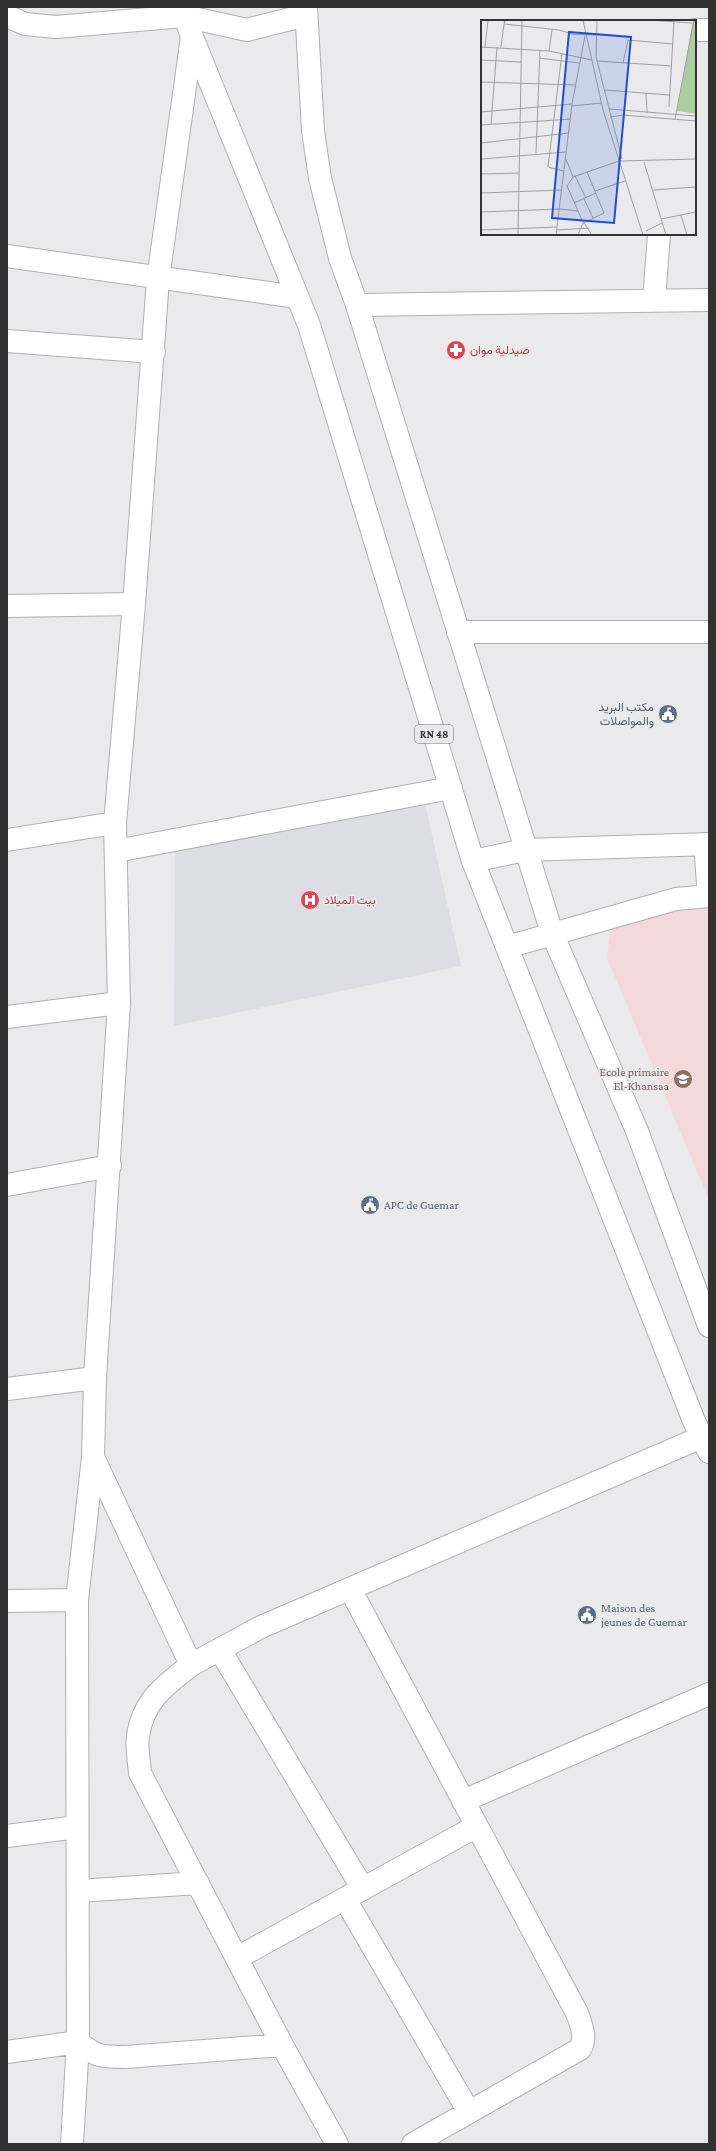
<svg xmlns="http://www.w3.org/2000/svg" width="716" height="2151" font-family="'Crimson Pro',Vazirmatn,serif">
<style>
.built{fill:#dddde6}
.education{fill:#f4d9da}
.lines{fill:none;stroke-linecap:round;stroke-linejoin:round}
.minor-casing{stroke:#b0b0b2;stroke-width:24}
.highway-casing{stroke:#b0b0b2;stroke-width:24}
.minor{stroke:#fff;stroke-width:22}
.highway{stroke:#fff;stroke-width:22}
.labels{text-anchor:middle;stroke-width:3.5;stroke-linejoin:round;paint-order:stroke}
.shield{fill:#eaeaec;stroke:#69696a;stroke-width:1}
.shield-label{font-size:11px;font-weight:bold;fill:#323233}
.health-label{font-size:12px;fill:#be3a42;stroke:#eaeaec;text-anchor:start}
.service-label{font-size:12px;fill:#4e5e75;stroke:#eaeaec;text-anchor:start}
.education-label{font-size:12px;fill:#785e54;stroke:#eaeaec;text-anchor:end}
.inset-road{fill:none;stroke:#a0a0a2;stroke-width:1}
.view{fill:#1d4ed8;fill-opacity:0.15;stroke:#1d4ed8;stroke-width:2}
.inset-edge{fill:none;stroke:#323233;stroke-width:2}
</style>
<rect width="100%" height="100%" fill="#eaeaec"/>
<!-- built -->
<path class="built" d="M422,790L461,966L174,1026L175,833Z"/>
<!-- education -->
<path class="education" d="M664,904L709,906V1200L607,958L611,924Z"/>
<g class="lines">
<defs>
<path id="minor" d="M7,16L25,24L56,27L184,16L247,30L306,15
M695,30H709
M7,256L297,297
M654,300L659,234
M357,305L709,300
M7,341L154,352
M7,606L134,604
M458,632H709
M7,840L115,823
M705,844L709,896
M116,851L451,788
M473,861L525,850L709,844
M507,947L676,899L709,896
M7,1017L119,1003
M7,1185L110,1166
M7,1389L95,1378
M93,1457L191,1665C165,1685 143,1701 138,1736C136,1747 139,1761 140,1773L282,2045L337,2144
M350,1589L577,2013C581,2024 587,2038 580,2049L413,2144
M7,1601L77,1600
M220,1650L363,1889
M191,1665L261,1627L702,1437L709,1436
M463,1801L709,1694
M7,1836L77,1827
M78,1891L198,1883
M345,1899L469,2112
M237,1958L477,1826
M7,2052L78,2042C96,2057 103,2057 126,2057L282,2045
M72,2144L78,2042L77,1600L93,1457L95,1378L119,1003L115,823L134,604L158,279L192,37"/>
<path id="highway" d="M182,7L192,37L309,325L473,861L694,1421L709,1452
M306,7L313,131L320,178L340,258L357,305L552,933L637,1131L709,1326"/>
</defs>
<!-- minor casing -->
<use href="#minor" class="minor-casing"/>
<!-- highway casing -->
<use href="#highway" class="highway-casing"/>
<!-- minor -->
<use href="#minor" class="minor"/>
<!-- highway -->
<use href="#highway" class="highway"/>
</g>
<!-- icons -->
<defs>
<symbol id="pharmacy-disc" viewBox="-11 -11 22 22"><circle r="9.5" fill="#e0444e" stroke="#eaeaec"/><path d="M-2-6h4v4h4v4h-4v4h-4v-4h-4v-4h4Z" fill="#fff"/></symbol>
<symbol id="civic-disc" viewBox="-11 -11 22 22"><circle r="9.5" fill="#5c6f8a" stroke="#eaeaec"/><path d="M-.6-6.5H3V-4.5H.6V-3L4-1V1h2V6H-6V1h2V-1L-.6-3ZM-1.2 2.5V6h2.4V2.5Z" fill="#fff"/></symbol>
<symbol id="hospital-disc" viewBox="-11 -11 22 22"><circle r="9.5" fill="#e0444e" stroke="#eaeaec"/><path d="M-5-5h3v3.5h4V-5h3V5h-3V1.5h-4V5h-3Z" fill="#fff"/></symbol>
<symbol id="school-disc" viewBox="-11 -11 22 22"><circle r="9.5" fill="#8d6e63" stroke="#eaeaec"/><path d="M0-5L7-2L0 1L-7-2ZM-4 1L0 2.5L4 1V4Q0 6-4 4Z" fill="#fff"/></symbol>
</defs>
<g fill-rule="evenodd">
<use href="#pharmacy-disc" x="445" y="339" width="22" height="22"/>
<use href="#civic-disc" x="657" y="703" width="22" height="22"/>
<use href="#hospital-disc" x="299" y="889" width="22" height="22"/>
<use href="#school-disc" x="672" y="1068" width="22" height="22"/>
<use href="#civic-disc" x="359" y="1194" width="22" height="22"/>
<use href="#civic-disc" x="576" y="1604" width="22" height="22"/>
</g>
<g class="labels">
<!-- shield labels -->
<rect class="shield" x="415" y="725" width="38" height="18" rx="3"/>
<g class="shield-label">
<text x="434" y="738">RN 48</text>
</g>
<!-- health labels -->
<g class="health-label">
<text x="470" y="354">صيدلية موان</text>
<text x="324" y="904">بيت الميلاد</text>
</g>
<!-- service labels -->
<g class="service-label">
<text x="654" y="711" text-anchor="end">مكتب البريد<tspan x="654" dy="14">والمواصلات</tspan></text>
<text x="384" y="1209">APC de Guemar</text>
<text x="601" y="1612">Maison des<tspan x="601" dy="14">jeunes de Guemar</tspan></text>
</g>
<!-- education labels -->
<g class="education-label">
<text x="669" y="1076">Ecole primaire<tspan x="669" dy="14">El-Khansaa</tspan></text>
</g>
</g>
<!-- overview -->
<g transform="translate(481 20)">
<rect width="215" height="215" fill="#eaeaec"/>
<path d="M212,0H215V94L196,91Z" fill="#aace9f"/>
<path class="inset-road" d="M17,0L24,1L23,4L78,10L91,14L114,15M102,0L122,90L162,215M116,0L115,37L141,139M167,0L211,3M0,27L68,31L111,40M4,27L7,0M20,27L23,4M68,31L71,10M81,33L67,147L82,151M58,38L98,43M0,40L40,42M116,41L191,46M142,43L147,20L192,24M0,62L95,65M123,70L189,75M165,73L166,93M91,86L121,83M188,87L193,0M128,89L215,96M0,92L91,84M129,97L142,95L215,101M194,99L213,0M10,104L16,27M0,105L90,99M0,123L88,113M55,133L59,30M0,139L85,132M85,139L92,157L86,166L101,200L111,215M163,142L185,215M0,154L38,153M94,156L105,178M92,157L138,141L215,139M172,170L215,167M114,171L144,161M0,173L81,170M103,179L112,198M93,183L115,173M0,192L79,189L97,191M200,195L206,215M180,199L215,192M0,210L76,207M76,210L108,208M165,211L181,203M37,215L41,0M75,215L91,84L104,16M97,215L102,203L123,193L106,152"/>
<path class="view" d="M88,12L150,17L133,203L71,198Z"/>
<rect width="215" height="215" class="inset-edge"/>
</g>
<!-- border -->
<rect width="716" height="2151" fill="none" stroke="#323233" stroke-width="16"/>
</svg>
